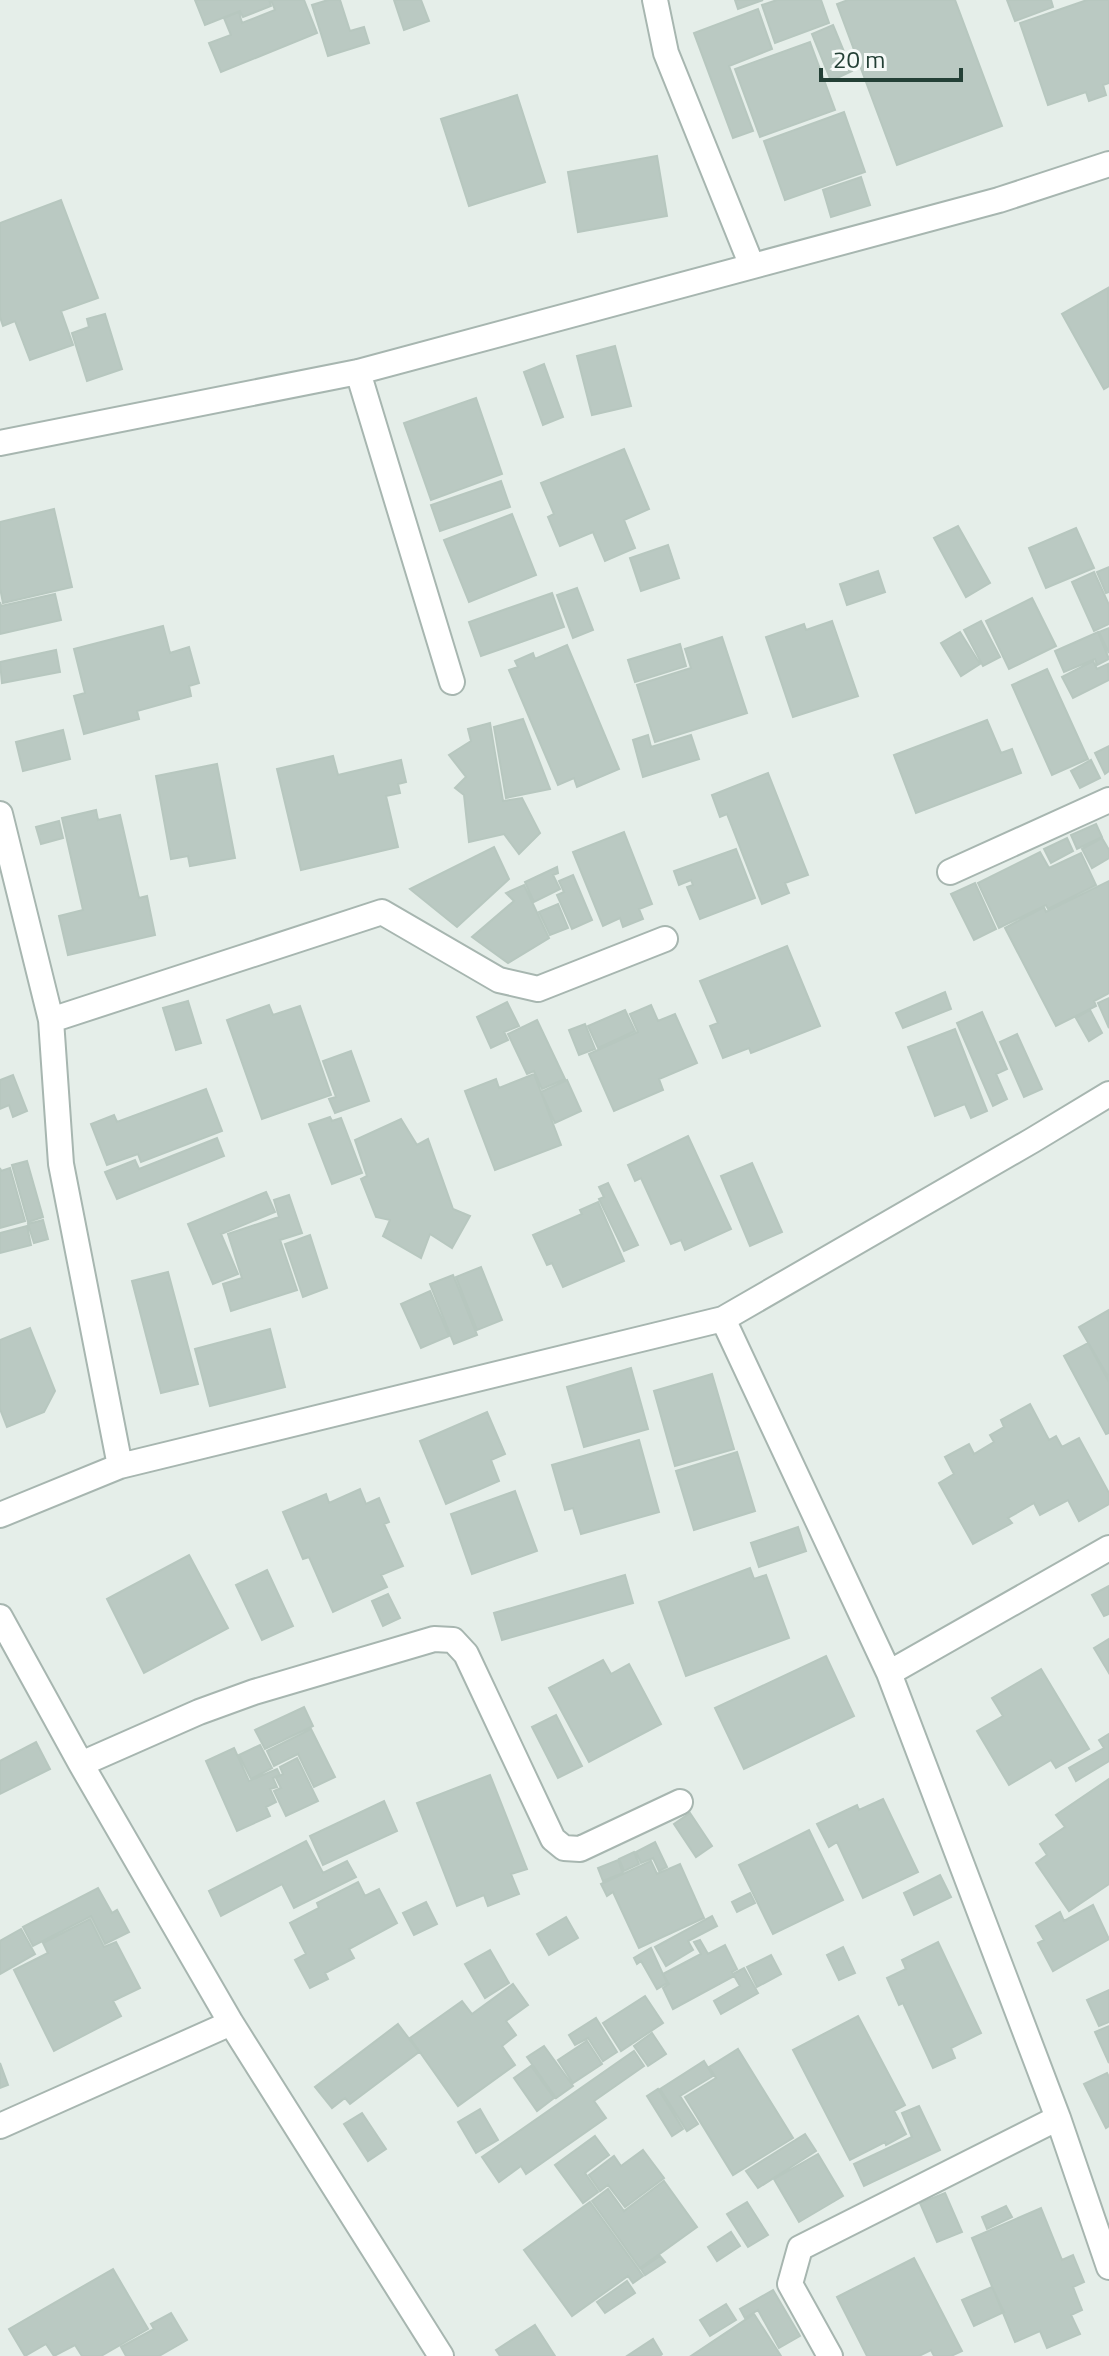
<svg xmlns="http://www.w3.org/2000/svg" width="1109" height="2356" font-family="'Titillium Web',sans-serif">
<style>
.building{fill:#bac9c2;stroke:#b7c7bf;stroke-width:2}
.lines{fill:none;stroke-linecap:round;stroke-linejoin:round}
.street-casing{stroke:#a7b6b0;stroke-width:28}
.street{stroke:#fff;stroke-width:24}
</style>
<rect width="100%" height="100%" fill="#e5eee9"/>
<!-- building -->
<path class="building" d="M195,0H269L271,6L243,17L240,11L205,25Z
M271,0H304L317,33L221,72L209,43L231,35L224,18L239,12L242,23L275,10Z
M328,0H340L350,31L364,27L369,43L328,56L312,5Z
M394,0H421L429,21L404,30Z
M735,0H763L738,9Z
M777,0H821L829,23L775,43L762,5Z
M848,0H955L1002,126L897,165L837,4Z
M1007,0H1051L1053,7L1015,21Z
M1087,0H1109V83L1103,85L1106,95L1089,101L1086,92L1048,105L1020,23Z
M758,9L772,49L729,66L753,131L733,138L694,33Z
M833,25L852,71L831,81L812,34Z
M810,42L835,110L760,137L735,69Z
M517,95L545,182L469,206L441,119Z
M844,112L865,172L785,200L764,141Z
M657,156L667,216L578,232L568,172Z
M861,177L870,205L831,217L823,190Z
M61,200L98,298L61,311L73,345L30,360L15,321L3,326L0,317V223Z
M1108,288L1109,386L1104,389L1062,314Z
M105,314L122,369L87,381L72,333L89,327L87,319Z
M615,346L631,406L592,415L577,356Z
M544,364L563,417L543,425L524,372Z
M476,398L502,474L431,500L404,423Z
M624,449L649,509L624,520L635,548L605,561L593,532L560,546L548,517L554,514L541,483Z
M501,481L510,507L440,531L431,505Z
M54,509L72,587L3,603L0,588V522Z
M512,514L536,575L469,602L444,540Z
M958,526L990,583L966,597L934,538Z
M1076,528L1094,568L1046,588L1029,548Z
M668,545L679,578L641,591L630,558Z
M1109,567V592L1106,593L1097,572Z
M878,571L885,592L847,605L840,584Z
M1094,572L1109,605V624L1094,631L1072,582Z
M577,588L593,630L573,638L557,595Z
M552,593L564,627L481,656L469,622Z
M55,594L61,620L0,634V602L1,606Z
M1032,598L1056,646L1009,669L986,621Z
M832,621L858,696L793,717L766,637L804,624L806,630Z
M981,621L1000,657L983,666L964,630Z
M163,626L170,653L189,647L199,683L189,686L191,696L137,711L139,719L84,734L74,696L85,693L74,649Z
M1109,628V653L1099,632Z
M960,632L980,664L961,676L941,643Z
M1098,632L1109,659L1097,665L1095,659L1064,672L1055,651Z
M722,637L747,713L655,742L637,685L691,668L685,649Z
M680,644L686,666L635,682L628,660Z
M567,645L619,769L577,787L574,778L558,785L509,670L518,667L515,661L533,653L535,659Z
M56,650L60,672L2,683L0,662Z
M1093,661L1097,669L1108,664L1109,680L1073,698L1062,677Z
M1047,669L1088,759L1052,775L1012,685Z
M523,719L550,789L506,798L494,727Z
M987,720L1001,753L1012,749L1021,773L916,813L894,755Z
M490,723L503,801L522,798L540,833L519,854L504,834L469,842L464,795L455,788L466,777L449,755L471,741L468,729Z
M63,730L70,759L23,771L16,742Z
M648,735L651,747L691,735L699,759L643,777L633,740Z
M1109,746V771L1105,774L1095,753Z
M333,756L338,775L401,760L406,782L398,784L400,793L386,796L398,847L301,870L277,769Z
M1091,760L1100,778L1080,788L1071,771Z
M217,764L235,858L190,866L188,856L171,859L156,776Z
M768,773L808,875L785,883L789,893L762,904L727,814L720,817L712,795Z
M96,810L98,820L120,815L139,898L147,896L155,935L68,955L59,916L83,910L62,818Z
M59,821L63,838L41,844L36,827Z
M1096,824L1102,837L1077,849L1071,835Z
M624,832L652,904L639,909L643,919L623,927L620,918L603,926L573,852Z
M1067,838L1073,851L1051,863L1044,849Z
M1102,838L1109,850V858L1092,868L1082,849Z
M494,847L509,879L457,927L410,889Z
M736,849L755,898L700,919L687,887L693,885L691,880L679,885L674,871Z
M1040,852L1049,868L1081,853L1096,885L1048,909L1046,905L999,928L978,883Z
M557,867L558,873L553,875L560,889L534,902L525,882Z
M573,875L592,920L572,929L557,895L564,892L559,881Z
M1109,881V993L1094,1001L1096,1006L1056,1026L1005,928L1044,907L1046,912Z
M975,883L996,929L974,940L951,894Z
M524,885L549,938L508,963L472,937L514,901L506,893Z
M558,904L568,928L550,935L539,912Z
M787,946L820,1026L751,1053L749,1048L723,1058L710,1026L718,1023L700,981Z
M945,992L951,1009L903,1028L896,1013Z
M1109,998V1028L1098,1003Z
M188,1001L201,1043L176,1050L163,1008Z
M507,1002L519,1026L504,1032L508,1040L491,1048L477,1017Z
M269,1005L273,1015L300,1006L331,1095L262,1119L227,1020Z
M651,1005L658,1021L675,1014L697,1063L659,1079L663,1090L614,1111L589,1054L638,1032L630,1014Z
M625,1010L635,1031L598,1048L588,1026Z
M1090,1010L1102,1033L1089,1041L1076,1018Z
M982,1012L1007,1069L996,1074L1007,1099L993,1106L957,1023Z
M537,1020L565,1079L542,1089L534,1071L527,1074L508,1034Z
M585,1024L595,1049L579,1055L569,1030Z
M955,1029L987,1111L971,1118L965,1104L935,1116L908,1047Z
M1017,1034L1042,1089L1024,1097L1000,1042Z
M351,1051L369,1101L335,1113L329,1099L336,1097L323,1061Z
M534,1074L561,1145L495,1170L465,1091L496,1079L499,1088Z
M13,1075L27,1111L13,1117L9,1105L0,1109V1080Z
M567,1080L581,1111L555,1123L541,1092Z
M206,1089L222,1131L141,1162L138,1154L107,1165L91,1124L114,1115L117,1122Z
M330,1117L332,1121L341,1118L362,1173L332,1184L309,1124Z
M401,1119L417,1145L428,1139L453,1209L470,1216L452,1248L430,1234L421,1258L383,1236L390,1220L376,1217L361,1179L367,1176L355,1140Z
M688,1136L731,1229L685,1250L681,1240L671,1244L641,1178L635,1181L628,1165Z
M217,1138L224,1156L117,1199L105,1172L135,1160L139,1169Z
M27,1161L43,1217L28,1222L12,1165Z
M752,1163L782,1232L750,1246L721,1176Z
M0,1168L1,1171L10,1168L25,1221L0,1228Z
M608,1183L638,1245L624,1251L599,1199L604,1197L599,1187Z
M266,1192L275,1212L221,1234L238,1274L213,1284L188,1224Z
M289,1195L302,1233L280,1240L297,1290L231,1311L223,1284L242,1278L228,1234L279,1217L274,1200Z
M598,1202L624,1261L563,1287L552,1263L547,1265L533,1235L582,1214L580,1210Z
M43,1220L48,1239L34,1243L28,1224Z
M27,1226L31,1245L0,1253V1233Z
M310,1235L327,1288L303,1297L285,1244Z
M481,1267L502,1320L477,1330L456,1277Z
M168,1272L198,1384L161,1393L132,1281Z
M453,1275L477,1335L454,1344L430,1284Z
M430,1291L449,1336L421,1348L401,1304Z
M1109,1310V1378L1079,1327Z
M30,1328L55,1391L44,1412L7,1427L0,1409V1340Z
M270,1329L285,1387L210,1406L195,1349Z
M1088,1343L1109,1382V1433L1106,1434L1064,1356Z
M631,1368L648,1429L584,1447L567,1387Z
M712,1374L734,1449L675,1466L654,1391Z
M1030,1404L1049,1440L1056,1436L1062,1447L1079,1438L1109,1493V1504L1079,1521L1068,1500L1040,1515L1034,1503L1008,1518L1012,1523L973,1544L939,1483L954,1474L945,1457L969,1444L974,1454L994,1442L990,1435L1004,1427L1001,1420Z
M487,1412L505,1454L491,1460L499,1481L446,1504L420,1441Z
M639,1440L659,1512L581,1534L573,1508L565,1510L552,1465Z
M737,1452L755,1511L694,1530L676,1471Z
M360,1489L366,1504L379,1498L389,1522L384,1524L403,1566L381,1575L387,1587L333,1612L309,1557L303,1559L283,1512L326,1494L329,1503Z
M515,1491L537,1551L472,1574L451,1514Z
M798,1527L806,1551L759,1567L751,1543Z
M189,1555L228,1628L144,1673L107,1599Z
M750,1568L754,1579L766,1575L789,1638L686,1676L659,1602Z
M267,1570L293,1626L262,1640L236,1585Z
M625,1575L633,1603L502,1640L494,1613Z
M1109,1586V1614L1104,1616L1092,1595Z
M388,1594L400,1618L383,1626L372,1601Z
M1109,1639V1673L1094,1648Z
M826,1656L854,1716L744,1769L715,1708Z
M603,1660L611,1674L629,1664L661,1724L589,1762L549,1688Z
M1041,1669L1089,1749L1056,1768L1051,1760L1009,1785L977,1731L1003,1716L992,1698Z
M304,1707L313,1726L265,1749L255,1730Z
M556,1715L582,1766L558,1778L532,1727Z
M311,1729L335,1777L314,1787L298,1754L274,1766L267,1751Z
M1109,1734V1761L1076,1781L1069,1768L1104,1748L1099,1740Z
M36,1742L50,1769L0,1794V1761Z
M260,1745L272,1768L251,1779L239,1755Z
M234,1748L249,1781L277,1769L280,1775L273,1778L277,1787L270,1789L276,1802L266,1807L270,1816L237,1831L206,1761Z
M297,1758L318,1801L286,1816L274,1791L281,1788L276,1778L283,1774L280,1767Z
M490,1775L527,1869L511,1874L519,1894L488,1906L484,1895L457,1906L417,1803Z
M1109,1779V1884L1069,1911L1036,1863L1047,1855L1040,1844L1065,1827L1056,1815Z
M883,1799L918,1872L863,1898L837,1842L829,1847L817,1824L857,1805L859,1810Z
M384,1801L397,1831L323,1865L310,1836Z
M690,1813L712,1846L696,1857L674,1824Z
M809,1830L843,1900L773,1934L739,1865Z
M306,1841L323,1873L347,1861L356,1877L294,1908L282,1884L221,1916L209,1891Z
M655,1842L667,1867L659,1871L653,1858L641,1863L636,1852Z
M634,1852L639,1864L624,1871L619,1859Z
M618,1860L623,1873L603,1881L598,1868Z
M651,1861L657,1874L680,1864L704,1918L639,1948L613,1892L607,1896L601,1884Z
M940,1875L951,1897L914,1915L904,1893Z
M358,1882L365,1896L379,1889L397,1923L349,1949L354,1958L325,1973L328,1979L310,1988L295,1960L306,1954L290,1923L319,1908L317,1903Z
M98,1888L112,1913L117,1910L129,1932L105,1944L91,1916L33,1946L23,1927Z
M750,1893L755,1903L737,1912L732,1902Z
M426,1902L437,1924L414,1935L403,1913Z
M1093,1905L1109,1939L1053,1971L1038,1943L1044,1940L1036,1926L1060,1912L1064,1921Z
M712,1916L717,1926L688,1941L693,1950L666,1966L655,1947Z
M566,1917L578,1938L549,1955L537,1934Z
M90,1919L104,1947L116,1942L140,1988L113,2001L121,2016L54,2051L14,1970L48,1953L43,1943Z
M21,1929L35,1954L0,1974V1941Z
M700,1940L708,1954L725,1945L737,1969L732,1972L734,1976L673,2009L663,1988L669,1984L663,1974L701,1954L694,1942Z
M938,1942L981,2033L951,2048L955,2058L933,2068L903,2003L899,2005L887,1978L906,1969L902,1960Z
M843,1947L855,1973L839,1980L827,1955Z
M651,1948L667,1983L657,1989L641,1961L637,1964L634,1958Z
M490,1950L509,1983L485,1998L465,1964Z
M771,1955L781,1974L757,1987L747,1967Z
M744,1968L758,1993L721,2014L714,2001L740,1986L733,1974Z
M513,1984L528,2005L506,2021L516,2035L502,2046L515,2065L458,2106L410,2038L462,2001L472,2014Z
M1109,1990V2022L1099,2026L1087,2000Z
M645,1996L663,2023L621,2051L603,2023Z
M858,2016L905,2105L894,2111L906,2134L886,2145L885,2142L850,2160L793,2050Z
M596,2018L617,2052L603,2061L588,2038L575,2045L569,2035Z
M398,2024L419,2052L350,2104L345,2098L332,2108L315,2087Z
M1109,2026V2063L1095,2032Z
M652,2033L666,2054L648,2066L634,2046Z
M587,2041L602,2064L573,2083L558,2060Z
M544,2046L573,2086L556,2098L527,2057Z
M738,2049L793,2138L733,2175L685,2097L716,2078L709,2067Z
M634,2051L644,2066L594,2101L606,2118L526,2174L521,2166L499,2182L482,2157Z
M704,2061L713,2076L680,2096L698,2124L687,2131L660,2089Z
M0,2063L8,2085L0,2088Z
M531,2066L554,2098L537,2111L514,2078Z
M1107,2073L1109,2077V2126L1106,2128L1084,2084Z
M658,2089L683,2129L672,2136L647,2096Z
M919,2106L940,2150L864,2186L854,2164L912,2137L902,2113Z
M480,2109L498,2140L476,2153L458,2122Z
M362,2113L386,2149L368,2161L344,2124Z
M805,2134L816,2151L758,2188L746,2171Z
M595,2136L609,2155L585,2173L598,2192L583,2203L555,2165Z
M643,2150L664,2178L625,2207L608,2185L600,2191L589,2175L614,2156L621,2166Z
M818,2154L843,2196L799,2222L774,2179Z
M664,2181L697,2227L640,2268L592,2201L608,2189L624,2211Z
M945,2193L962,2232L937,2242L920,2203Z
M590,2202L643,2276L633,2283L628,2276L572,2316L524,2250Z
M747,2202L768,2235L748,2247L727,2214Z
M1006,2206L1012,2217L987,2229L982,2217Z
M1041,2208L1062,2260L1073,2255L1084,2282L1073,2287L1082,2310L1071,2315L1080,2334L1047,2348L1040,2331L1015,2342L972,2238Z
M731,2232L740,2246L717,2261L708,2247Z
M660,2256L665,2262L645,2275L641,2269Z
M914,2258L962,2351L951,2356H934L931,2350L919,2356H867L837,2297Z
M113,2269L148,2329L101,2356H82L75,2345L54,2356L46,2344L25,2356L9,2329Z
M627,2281L635,2293L605,2313L597,2302Z
M992,2287L1004,2312L974,2326L962,2300Z
M773,2290L800,2336L779,2348L758,2310L745,2318L740,2309Z
M726,2304L736,2320L710,2336L700,2320Z
M171,2313L187,2340L159,2356H126L121,2347L154,2329L151,2324Z
M754,2314L781,2356H691Z
M535,2325L555,2356H500L496,2350Z
M653,2339L662,2354L660,2356H627Z"/>
<g class="lines">
<defs>
<path id="street" d="M655,0L666,53L752,266
M358,372L452,682
M0,443L358,372L999,200L1109,164
M0,814L51,1020L61,1164L120,1466L0,1515
M950,872L1109,800
M51,1020L382,912L499,980L538,989L665,939
M723,1319L889,1673L1058,2118L1109,2267
M120,1466L723,1319L1033,1140L1109,1094
M0,1617L81,1764L231,2023L441,2356
M889,1673L1109,1548
M81,1764L199,1712L254,1692L434,1639L453,1640L466,1654L553,1839L564,1848L580,1849L680,1802
M0,2126L231,2023
M830,2356L790,2284L800,2248L1058,2118"/>
</defs>
<!-- street casing -->
<use href="#street" class="street-casing"/>
<!-- street -->
<use href="#street" class="street"/>
</g>
<!-- scale -->
<path d="M821 68v12h140v-12" fill="none" stroke="#244036" stroke-width="4"/>
<text x="833" y="68" font-size="24" fill="#244036" stroke="#f6faf8" stroke-width="6" paint-order="stroke">20 m</text>
</svg>
